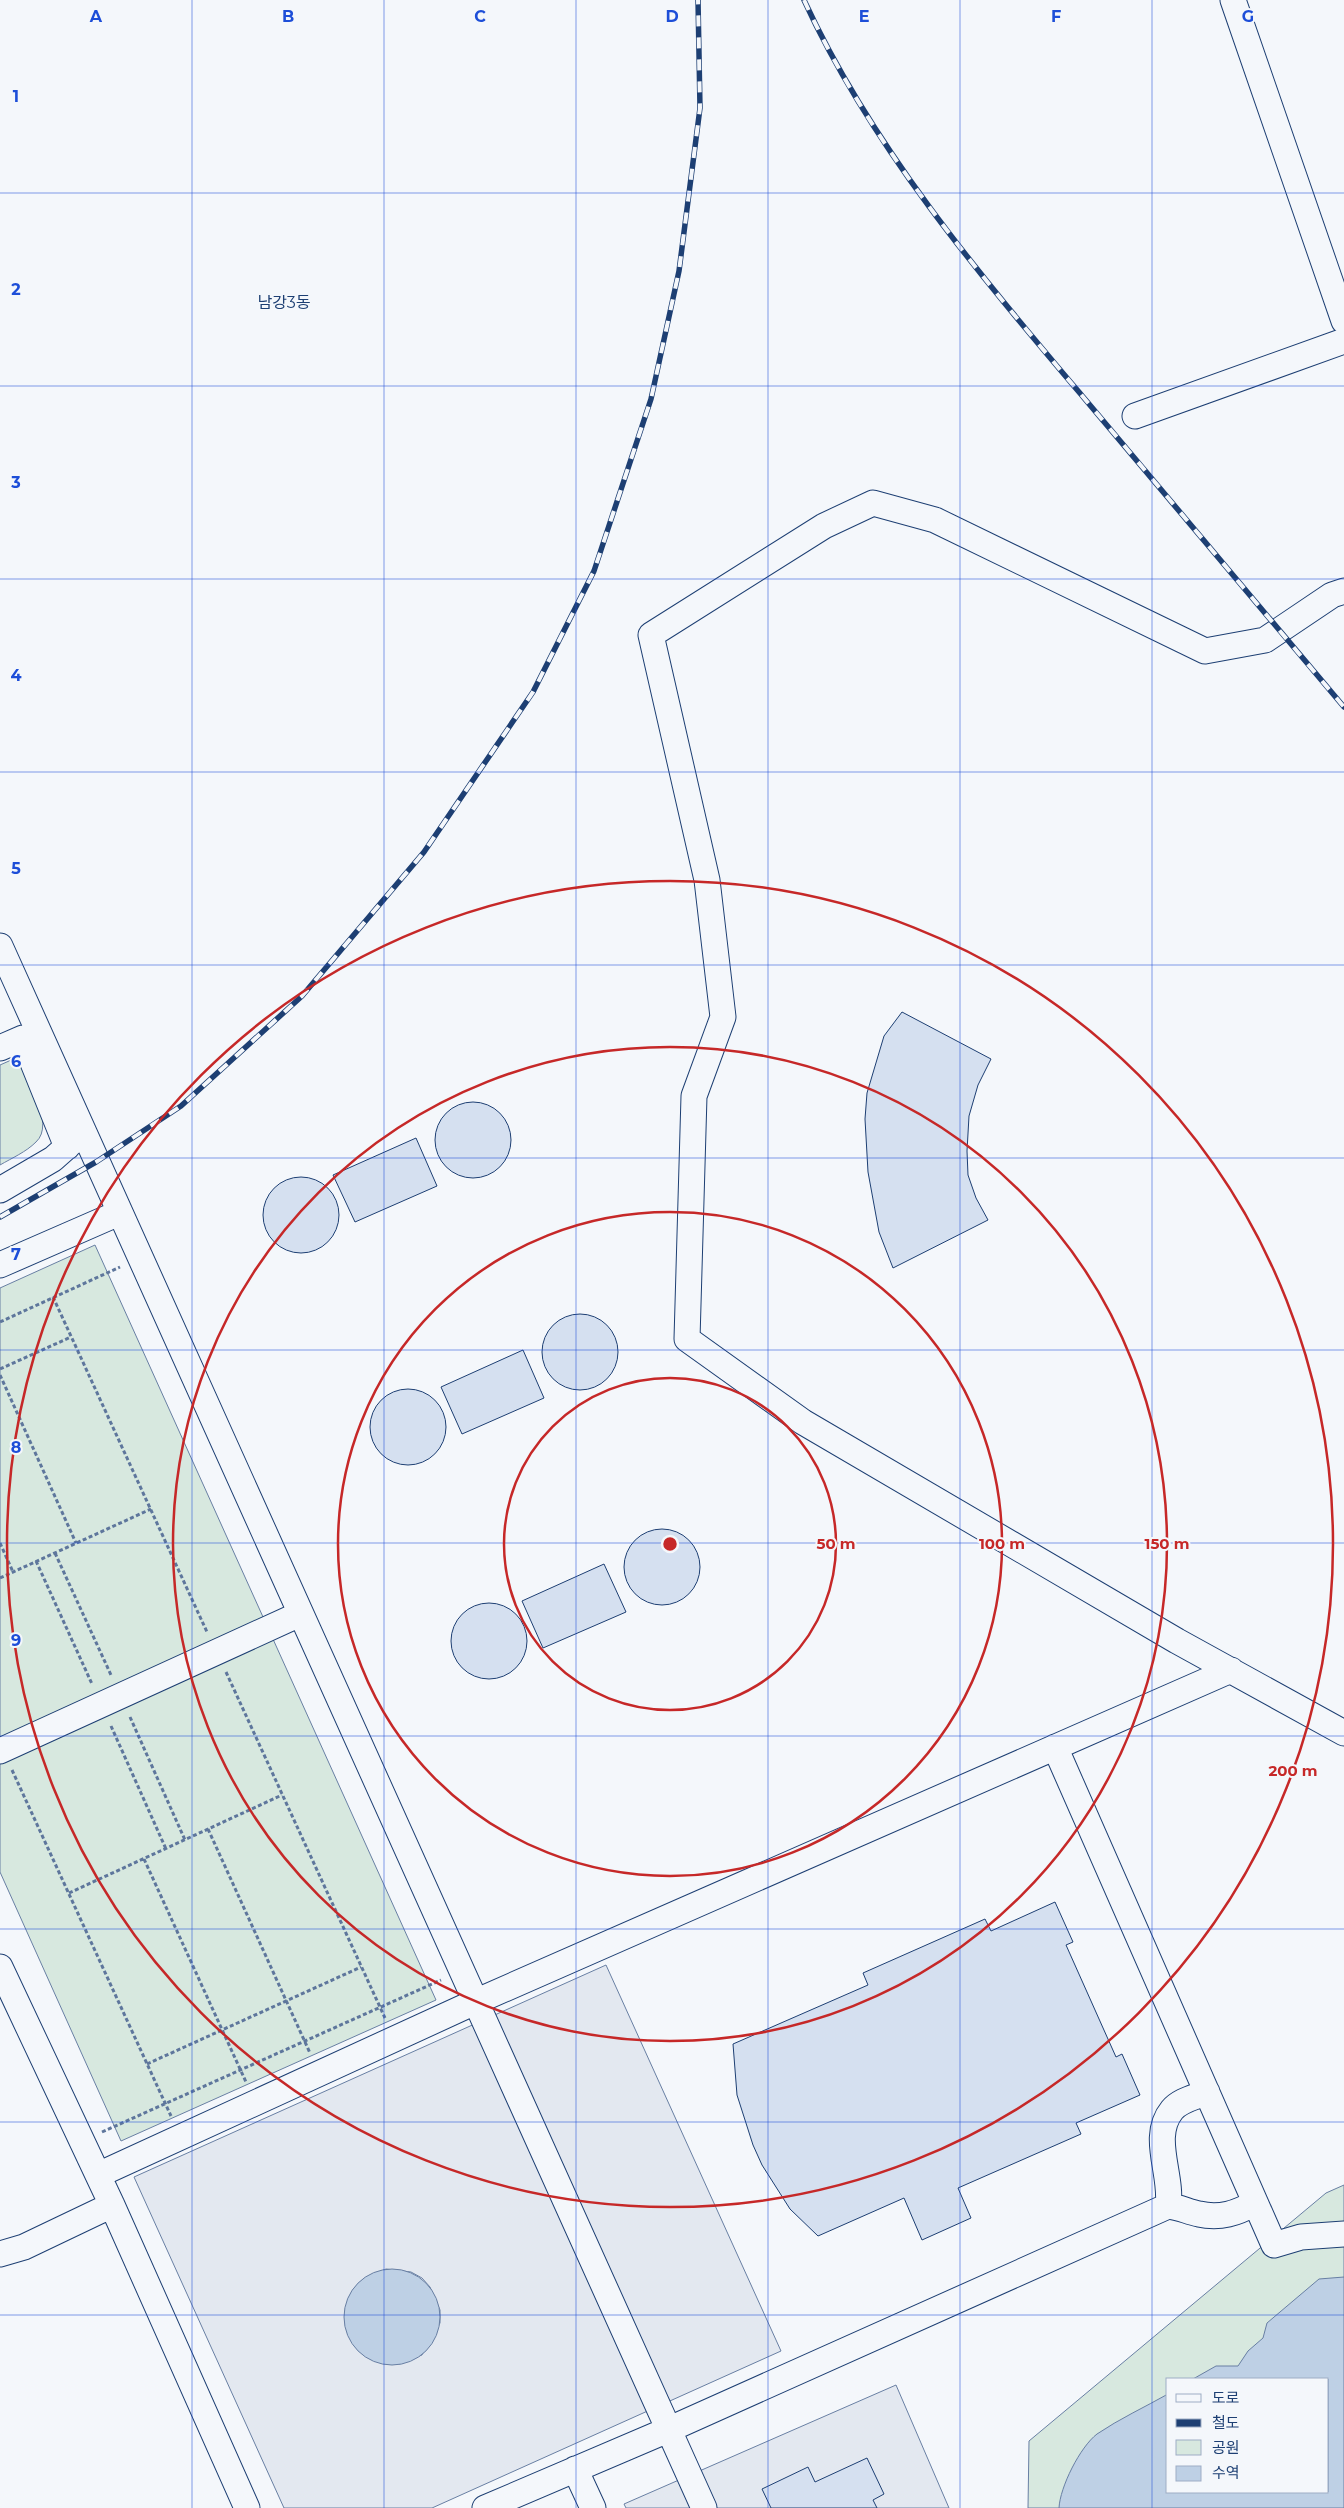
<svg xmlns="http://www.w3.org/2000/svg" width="1344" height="2508" font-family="Montserrat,'Noto Sans KR',sans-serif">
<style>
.green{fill:#d7e8df;stroke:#687fa3;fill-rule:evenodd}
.parking{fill:#e3e8f0;stroke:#687fa3;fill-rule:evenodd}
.water{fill:#bed0e5;stroke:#687fa3}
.building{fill:#d5e0f0;stroke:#1d3f73}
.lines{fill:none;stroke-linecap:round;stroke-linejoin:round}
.minor-casing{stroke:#1d3f73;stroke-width:27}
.path{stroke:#5e769c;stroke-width:3;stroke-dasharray:4 2.5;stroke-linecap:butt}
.minor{stroke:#f4f7fb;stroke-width:25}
.rail-casing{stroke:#1d3f73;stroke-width:5.5}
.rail{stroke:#f4f7fb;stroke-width:4;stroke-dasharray:11;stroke-linecap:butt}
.grid{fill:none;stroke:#1d4ed8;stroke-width:1;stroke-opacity:0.55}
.ring{fill:none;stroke:#c62828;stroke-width:2.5}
.labels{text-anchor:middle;stroke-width:4;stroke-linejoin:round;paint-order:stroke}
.quarter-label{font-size:16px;fill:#1d3f73;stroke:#f4f7fb}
.grid-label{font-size:16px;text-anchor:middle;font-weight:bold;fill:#1d4ed8;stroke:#f4f7fb;stroke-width:4;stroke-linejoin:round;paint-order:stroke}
.centre{fill:#c62828;stroke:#f4f7fb;stroke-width:2.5}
.ring-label{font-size:15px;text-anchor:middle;font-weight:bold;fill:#c62828;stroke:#f4f7fb;stroke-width:4;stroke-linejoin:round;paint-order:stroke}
</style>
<rect width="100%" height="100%" fill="#f4f7fb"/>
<!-- green -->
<path class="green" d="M18,1057C26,1076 56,1124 36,1142C26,1152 12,1158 0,1165V1065Z
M95,1245L436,2000L121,2141L0,1872V1288Z
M1344,2185V2508H1028L1029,2441L1326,2193ZM1168,2379H1328V2492H1168Z"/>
<!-- parking -->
<path class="parking" d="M606,1965L781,2351L432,2508H284L134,2177ZM386,2269L411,2272L422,2278L430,2287L440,2310V2323L422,2355L399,2364L348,2299L354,2288L363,2279Z
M896,2385L949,2508H626L624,2504Z"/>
<!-- water -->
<path class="water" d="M344 2317a48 48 0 1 1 96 0a48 48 0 1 1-96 0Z
M1344,2277V2508H1059C1060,2487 1080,2447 1097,2434C1119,2419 1145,2407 1168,2394V2492H1328V2379H1193L1216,2366H1238L1248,2351L1263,2338L1267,2323L1319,2279Z"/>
<!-- building -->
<path class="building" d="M902,1012L991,1059L978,1085L969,1116L967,1151L968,1175L976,1198L988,1220L893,1268L879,1232L868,1172L865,1119L867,1093L884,1036Z
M435 1140a38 38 0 1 1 76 0a38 38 0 1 1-76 0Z
M416,1138L437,1186L355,1222L333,1175Z
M263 1215a38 38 0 1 1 76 0a38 38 0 1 1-76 0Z
M542 1352a38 38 0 1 1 76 0a38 38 0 1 1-76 0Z
M523,1350L544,1398L462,1434L441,1387Z
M370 1427a38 38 0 1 1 76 0a38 38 0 1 1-76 0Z
M624 1567a38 38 0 1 1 76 0a38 38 0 1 1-76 0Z
M604,1564L626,1612L543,1648L522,1601Z
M451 1641a38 38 0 1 1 76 0a38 38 0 1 1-76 0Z
M1055,1902L1073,1942L1066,1945L1116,2057L1122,2054L1140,2095L1076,2123L1081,2134L958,2188L971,2218L922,2240L904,2198L818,2236L790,2209L762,2165L753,2145L737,2095L733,2044L868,1985L863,1973L985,1919L991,1931Z
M867,2458L884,2494L873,2500L877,2508H771L762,2489L808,2467L815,2482Z"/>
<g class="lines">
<defs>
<path id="minor" d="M1233,0L1344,321
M1135,416L1344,341
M1344,591L1332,595L1265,640L1205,651L935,520L873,503L824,526L651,635L707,880L723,1017L694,1096L687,1339L803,1422L1177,1641L1344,1733
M0,946L704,2508
M0,1048L23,1038L67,1147
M0,1190L53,1159L79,1136
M0,1265L119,1213
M1055,1747L1274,2245L1301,2237L1344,2234
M0,1751L300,1614
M0,1967L112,2205L247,2508
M98,2175L475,2002L1231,1670
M1168,2206C1173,2175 1150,2137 1172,2110C1180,2100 1196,2097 1207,2092
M0,2254L24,2247L112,2205
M575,2469L593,2508
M485,2508L670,2429L1168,2206C1180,2207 1188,2212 1199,2214C1220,2219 1237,2213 1255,2203"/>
</defs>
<!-- minor casing -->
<use href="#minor" class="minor-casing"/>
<!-- path -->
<path class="path" d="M53,1297L207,1632
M0,1322L120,1267
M0,1369L71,1337
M0,1375L76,1543
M0,1543L13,1572
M55,1553L111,1675
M36,1561L92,1684
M0,1578L151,1509
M226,1672L385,2018
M130,1717L185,1840
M111,1726L166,1849
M12,1770L171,2116
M208,1829L310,2053
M144,1859L246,2082
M69,1893L282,1795
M147,2064L361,1967
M102,2132L441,1980"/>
<!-- minor -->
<use href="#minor" class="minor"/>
<defs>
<path id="rail" d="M804,0C872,148 980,275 1084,398C1171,501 1257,604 1344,707
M0,1217L96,1162L181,1106L302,996L424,852L533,692L594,571L651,399L679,271L700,108L698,0"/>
</defs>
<!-- rail casing -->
<use href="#rail" class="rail-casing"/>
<!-- rail -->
<use href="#rail" class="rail"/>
</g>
<!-- grid -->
<path class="grid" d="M192,0V2508M384,0V2508M576,0V2508M768,0V2508M960,0V2508M1152,0V2508M0,193H1344M0,386H1344M0,579H1344M0,772H1344M0,965H1344M0,1158H1344M0,1350H1344M0,1543H1344M0,1736H1344M0,1929H1344M0,2122H1344M0,2315H1344"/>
<!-- distance rings -->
<g class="ring">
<circle cx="670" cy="1544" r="166"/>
<circle cx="670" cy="1544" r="332"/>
<circle cx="670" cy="1544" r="497"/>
<circle cx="670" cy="1544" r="663"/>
</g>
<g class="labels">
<!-- quarter labels -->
<g class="quarter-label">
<text x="284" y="308">남강3동</text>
</g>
</g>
<g class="grid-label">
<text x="96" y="22">A</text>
<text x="288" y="22">B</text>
<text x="480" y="22">C</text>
<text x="672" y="22">D</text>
<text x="864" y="22">E</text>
<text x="1056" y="22">F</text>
<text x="1248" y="22">G</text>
<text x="16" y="102">1</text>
<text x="16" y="295">2</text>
<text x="16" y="488">3</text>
<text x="16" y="681">4</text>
<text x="16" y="874">5</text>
<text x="16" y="1067">6</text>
<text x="16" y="1260">7</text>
<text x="16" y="1453">8</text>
<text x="16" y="1646">9</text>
</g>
<circle cx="670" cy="1544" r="8" class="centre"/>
<g class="ring-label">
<text x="836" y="1549">50 m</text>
<text x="1002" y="1549">100 m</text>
<text x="1167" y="1549">150 m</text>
<text x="1293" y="1776">200 m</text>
</g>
<!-- legend -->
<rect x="1166" y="2378" width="162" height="115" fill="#f4f7fb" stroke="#9eadc5"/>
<rect x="1176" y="2394" width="25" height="8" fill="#f4f7fb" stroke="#9eadc5"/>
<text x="1212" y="2403" font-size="15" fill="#1d3f73">도로</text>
<rect x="1176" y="2419" width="25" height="8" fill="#1d3f73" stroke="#9eadc5"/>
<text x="1212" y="2428" font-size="15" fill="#1d3f73">철도</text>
<rect x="1176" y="2440" width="25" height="15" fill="#d7e8df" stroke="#9eadc5"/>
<text x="1212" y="2453" font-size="15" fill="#1d3f73">공원</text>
<rect x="1176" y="2466" width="25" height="15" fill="#bed0e5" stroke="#9eadc5"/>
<text x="1212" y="2478" font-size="15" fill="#1d3f73">수역</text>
</svg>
